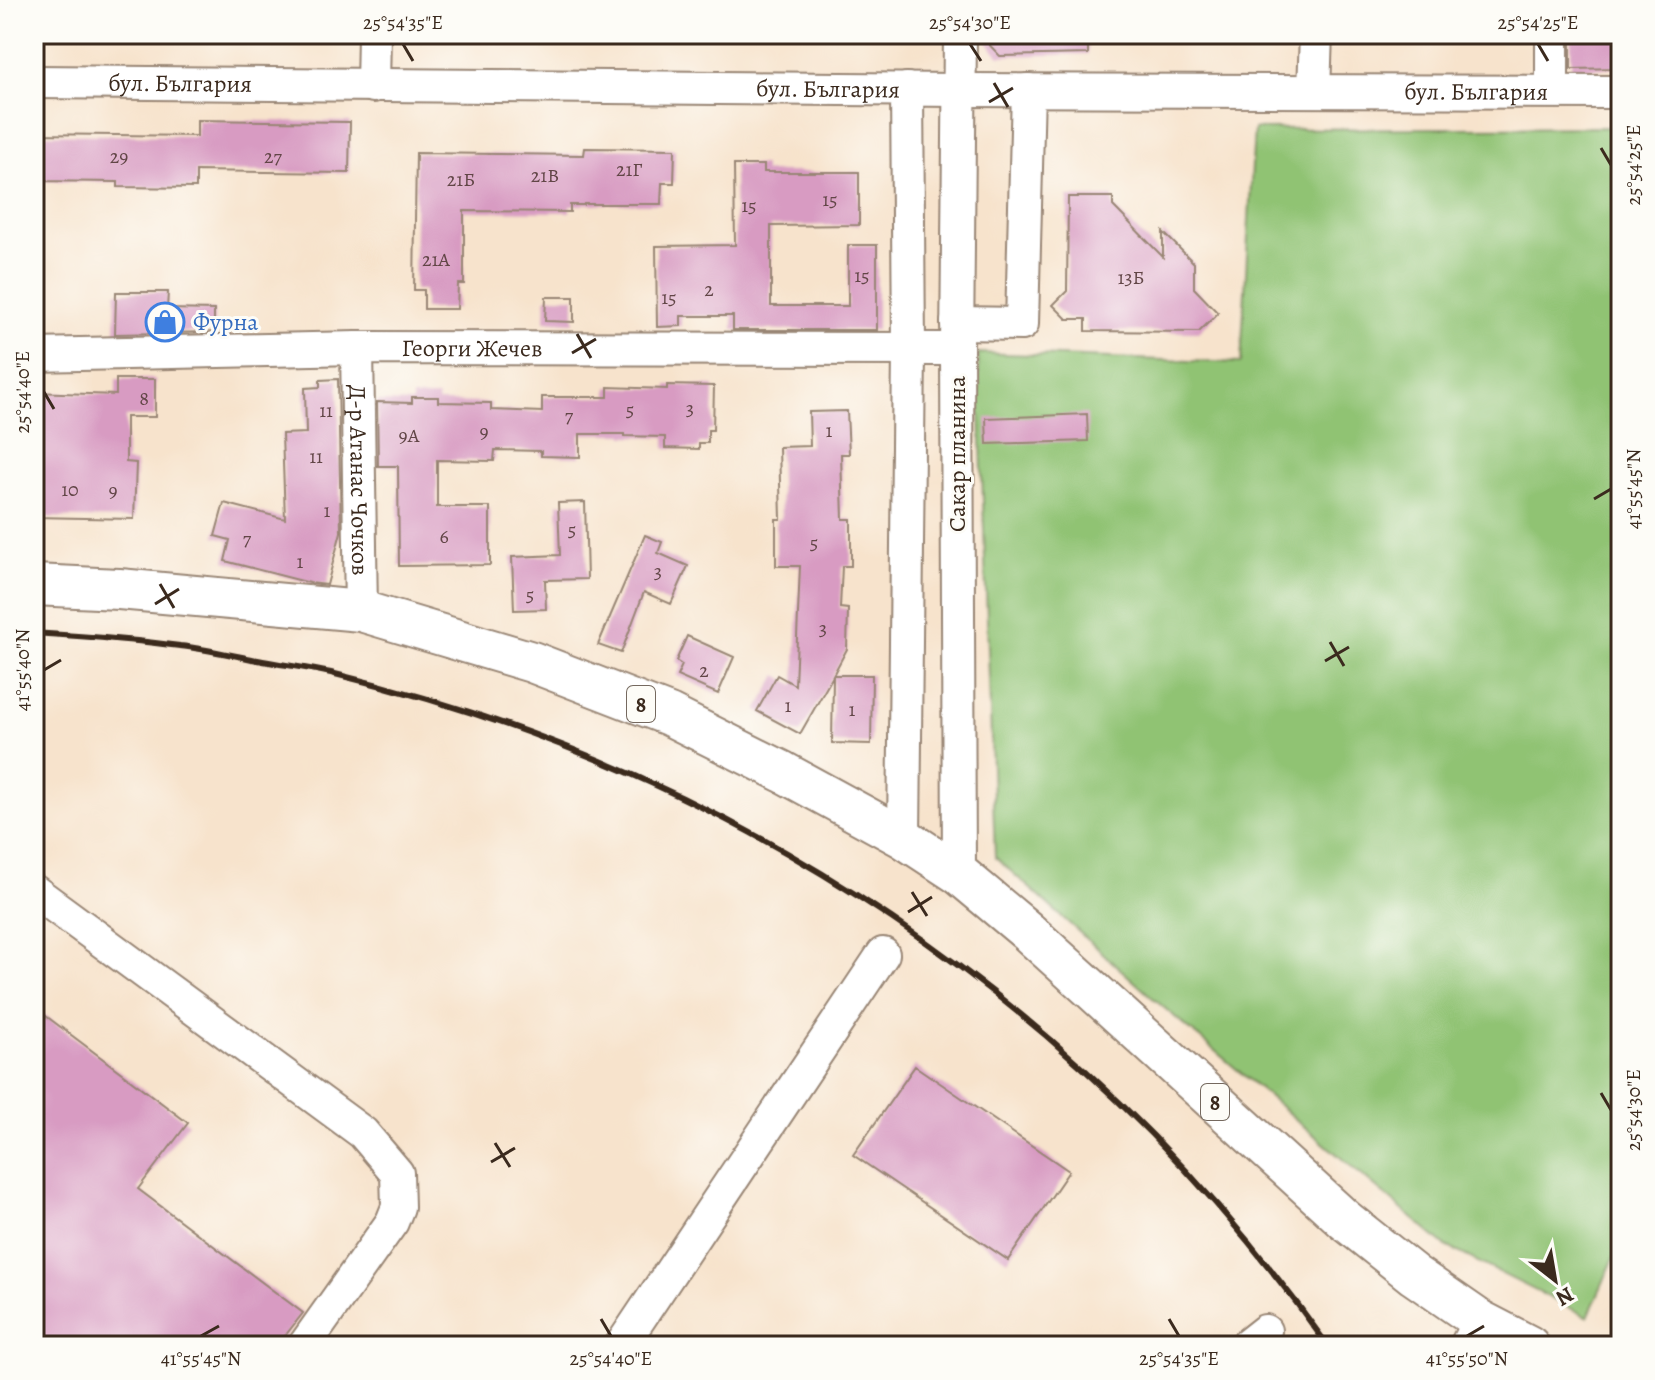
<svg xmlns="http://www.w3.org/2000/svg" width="1655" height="1380" font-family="Alegreya,serif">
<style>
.green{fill:#90c373;stroke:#667648;stroke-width:2}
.building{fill:#d89bc2}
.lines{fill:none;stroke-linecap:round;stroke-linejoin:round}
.minor-casing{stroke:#998675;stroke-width:36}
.major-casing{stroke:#998675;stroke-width:44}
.minor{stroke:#fff;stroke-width:32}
.major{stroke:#fff;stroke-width:40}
.rail{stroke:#3b2a1e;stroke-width:6}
.ticks{fill:none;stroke:#3b2a1e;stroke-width:3}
.labels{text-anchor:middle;stroke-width:6;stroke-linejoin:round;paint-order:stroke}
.number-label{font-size:20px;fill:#624647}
.shield{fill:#fdfcf7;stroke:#75695f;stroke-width:2}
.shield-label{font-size:22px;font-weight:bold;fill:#3b2a1e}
.street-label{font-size:24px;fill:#3b2a1e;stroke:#fdfcf7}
.shop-label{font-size:24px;fill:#366cbe;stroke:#fdfcf7;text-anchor:start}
.neatline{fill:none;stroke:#3b2a1e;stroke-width:3}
.ticks-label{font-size:20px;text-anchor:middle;fill:#3b2a1e}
</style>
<rect width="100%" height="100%" fill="#fdfcf7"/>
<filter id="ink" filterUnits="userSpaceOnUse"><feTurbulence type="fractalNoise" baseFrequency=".0125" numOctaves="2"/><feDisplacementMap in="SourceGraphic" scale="16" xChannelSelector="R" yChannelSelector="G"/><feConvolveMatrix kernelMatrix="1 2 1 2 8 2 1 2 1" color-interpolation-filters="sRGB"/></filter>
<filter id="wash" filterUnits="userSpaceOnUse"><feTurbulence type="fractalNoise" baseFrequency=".006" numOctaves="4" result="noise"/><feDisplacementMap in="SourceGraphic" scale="32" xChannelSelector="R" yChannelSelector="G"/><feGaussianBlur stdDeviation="1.8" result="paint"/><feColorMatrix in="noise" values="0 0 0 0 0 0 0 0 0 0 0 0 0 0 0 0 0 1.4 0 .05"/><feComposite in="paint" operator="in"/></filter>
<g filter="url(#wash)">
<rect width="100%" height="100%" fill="#f7e3cc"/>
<!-- green -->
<path class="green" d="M1621,127V1242L1588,1317L1444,1245L1155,1000L995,857L978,353L1241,363L1254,129Z"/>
<g id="blocks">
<!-- building -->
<path class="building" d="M979,34H1088V54L1000,56Z
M1571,34H1621V68L1571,69Z
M197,120L350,122L349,173L196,171V188L118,187V182L34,181V134L197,136Z
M585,148L675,149L674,183H662L661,204H584V205H570V212L464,211V284H458L457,309H424V290H414L416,153L584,155Z
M734,165H764V172H859V225L771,226V306H848V245H877V330H733V316H681V326L657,327L656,246L735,245Z
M1068,197H1113V206L1163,257V232L1194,263V288L1218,313L1199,332L1086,331V319H1067L1053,305L1067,291Z
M116,292H168L167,309L214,310V332L115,334Z
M546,297H574V322L545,321Z
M116,379H155V417H126V462L136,463L134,519L34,517V392L116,395Z
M338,379L341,532L327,585L310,583L225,561L230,540L215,536L224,503L285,519L282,434L306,433L305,388L320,387V380Z
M667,385L714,386L713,430H708V443H699V449L665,448V437L624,436V434H580V457L541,456V451L495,450L494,461L437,460V507H490V565L399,566L398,466H378L377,402L412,403V397H438V402L491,403V410L542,412V397H608V387L667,389Z
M847,411L849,454H841L843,519H851V566H842L840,608L848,609L847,649L833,675H872L871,744L832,743L833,676L800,734L757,711L777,675L795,685L800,566H776V519H781L779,447L810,446L809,412Z
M1087,414L1088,441L987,444L986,418Z
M585,502L587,579L545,580L546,609L514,610L512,557L560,555L558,503Z
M645,535L662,542L658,553L688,566L671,604L644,592L621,653L598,645Z
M687,636L734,657L718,694L677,676L682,665L676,661Z
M34,1007L188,1123L138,1189L303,1313L277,1346H34Z
M915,1066L1069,1171L1008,1260L853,1155Z"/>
</g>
</g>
<g filter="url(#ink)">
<use href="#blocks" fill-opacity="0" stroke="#998675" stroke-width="2"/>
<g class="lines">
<defs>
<g id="minor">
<path id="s1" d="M34,82L959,90L1621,92"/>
<path d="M373,86L374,34"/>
<path d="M1314,91L1316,34"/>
<path d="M1552,91V34"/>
<path d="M957,323L1022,324L1028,90"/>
<path id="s2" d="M357,348L361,611"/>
<path id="s3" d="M34,355L357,348L957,349"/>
<path d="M904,838L909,349L907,89"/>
<path d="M959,874L957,349L960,34"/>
<path d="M34,891L363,1133L397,1173L398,1207L392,1222L304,1346"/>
<path d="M621,1346L883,954"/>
<path d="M1246,1346L1265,1331"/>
<path d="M1466,1346L1479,1320"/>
</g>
<path id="major" d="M34,585L119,589L361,611L532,662L669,715L783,772L904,838L959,874L1026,930L1089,987L1345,1220L1414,1275L1479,1320L1529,1346"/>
</defs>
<!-- minor casing -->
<use href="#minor" class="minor-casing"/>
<!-- major casing -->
<use href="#major" class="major-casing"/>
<!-- minor -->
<use href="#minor" class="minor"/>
<!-- major -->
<use href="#major" class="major"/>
<!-- rail -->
<path class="rail" d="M34,633C82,636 131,639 180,646C207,649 235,656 263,661C285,665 308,668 331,673C737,770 1087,1005 1328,1346"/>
</g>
</g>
<!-- ticks -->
<path class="ticks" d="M403,44L413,61M970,44L981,61M1538,44L1548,61M994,83L1008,107M989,102L1013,88M1601,148L1611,165M577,334L591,358M572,353L596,339M44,392L54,409M1594,499L1611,489M160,584L174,608M155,604L179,589M1330,642L1344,666M1325,661L1349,647M44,670L61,660M912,892L927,916M908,912L932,897M1601,1093L1611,1110M495,1143L510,1167M491,1162L515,1148M601,1319L611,1336M1169,1319L1179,1336M201,1336L219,1326M1467,1336L1484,1326"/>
<!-- icons -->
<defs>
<symbol id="shop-ring" viewBox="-11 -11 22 22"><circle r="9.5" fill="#fdfcf7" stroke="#3f7fe0" stroke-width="1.5"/><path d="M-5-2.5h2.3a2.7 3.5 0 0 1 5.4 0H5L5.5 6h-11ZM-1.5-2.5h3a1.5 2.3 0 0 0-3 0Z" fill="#3f7fe0"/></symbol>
</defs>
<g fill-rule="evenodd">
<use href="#shop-ring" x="143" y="300" width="44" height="44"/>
</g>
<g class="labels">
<!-- number labels -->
<g class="number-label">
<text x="119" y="163">29</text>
<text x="273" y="163">27</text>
<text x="629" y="176">21Г</text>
<text x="545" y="182">21В</text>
<text x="461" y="186">21Б</text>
<text x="830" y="206">15</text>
<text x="749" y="212">15</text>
<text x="436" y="266">21А</text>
<text x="862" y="282">15</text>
<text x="1131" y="284">13Б</text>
<text x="709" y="296">2</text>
<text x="669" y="304">15</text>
<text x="144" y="405">8</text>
<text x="690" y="415">3</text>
<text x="630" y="416">5</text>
<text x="326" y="417">11</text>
<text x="569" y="422">7</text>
<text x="829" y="437">1</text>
<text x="484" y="438">9</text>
<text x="409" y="442">9А</text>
<text x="316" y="463">11</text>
<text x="70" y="496">10</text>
<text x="113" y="497">9</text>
<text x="327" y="517">1</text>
<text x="572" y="536">5</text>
<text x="444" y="543">6</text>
<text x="247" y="545">7</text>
<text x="814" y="549">5</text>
<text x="300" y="568">1</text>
<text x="658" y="578">3</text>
<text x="530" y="601">5</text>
<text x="823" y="635">3</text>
<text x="704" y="677">2</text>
<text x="788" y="712">1</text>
<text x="852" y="716">1</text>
</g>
<!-- shield labels -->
<g class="shield">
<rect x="627" y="686" width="28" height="36" rx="6"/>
<rect x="1201" y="1084" width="28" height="36" rx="6"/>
</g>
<g class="shield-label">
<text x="641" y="712">8</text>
<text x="1215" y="1110">8</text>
</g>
<!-- street labels -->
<g class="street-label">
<text dy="8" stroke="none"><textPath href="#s1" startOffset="146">бул. България</textPath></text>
<text dy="8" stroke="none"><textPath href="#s1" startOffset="794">бул. България</textPath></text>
<text dy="8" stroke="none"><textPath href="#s1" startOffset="1442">бул. България</textPath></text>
<text dy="8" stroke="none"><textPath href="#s3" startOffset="438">Георги Жечев</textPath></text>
<text transform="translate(957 454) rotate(-90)" y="8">Сакар планина</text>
<text dy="8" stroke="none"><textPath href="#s2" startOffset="132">Д-р Атанас Чочков</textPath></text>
</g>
<!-- shop labels -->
<g class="shop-label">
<text x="193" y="330">Фурна</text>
</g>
</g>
<!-- margin -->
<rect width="1655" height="1380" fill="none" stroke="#fdfcf7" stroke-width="88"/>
<!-- north arrow -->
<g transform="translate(1555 1280) rotate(149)" stroke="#fdfcf7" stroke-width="6" paint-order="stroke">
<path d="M0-6L14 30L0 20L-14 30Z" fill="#3b2a1e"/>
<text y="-12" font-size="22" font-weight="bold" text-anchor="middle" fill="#3b2a1e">N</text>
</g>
<rect x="44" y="44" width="1567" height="1292" class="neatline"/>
<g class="ticks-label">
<text x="403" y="29">25°54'35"E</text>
<text x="970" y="29">25°54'30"E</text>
<text x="1538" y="29">25°54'25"E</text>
<text transform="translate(1633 165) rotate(-90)" y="7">25°54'25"E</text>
<text transform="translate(22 392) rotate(-90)" y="7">25°54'40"E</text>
<text transform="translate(1633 489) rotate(-90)" y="7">41°55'45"N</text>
<text transform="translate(22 670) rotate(-90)" y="7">41°55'40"N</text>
<text transform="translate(1633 1110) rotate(-90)" y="7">25°54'30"E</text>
<text x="201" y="1365">41°55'45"N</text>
<text x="611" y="1365">25°54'40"E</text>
<text x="1179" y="1365">25°54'35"E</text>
<text x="1467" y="1365">41°55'50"N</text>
</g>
</svg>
